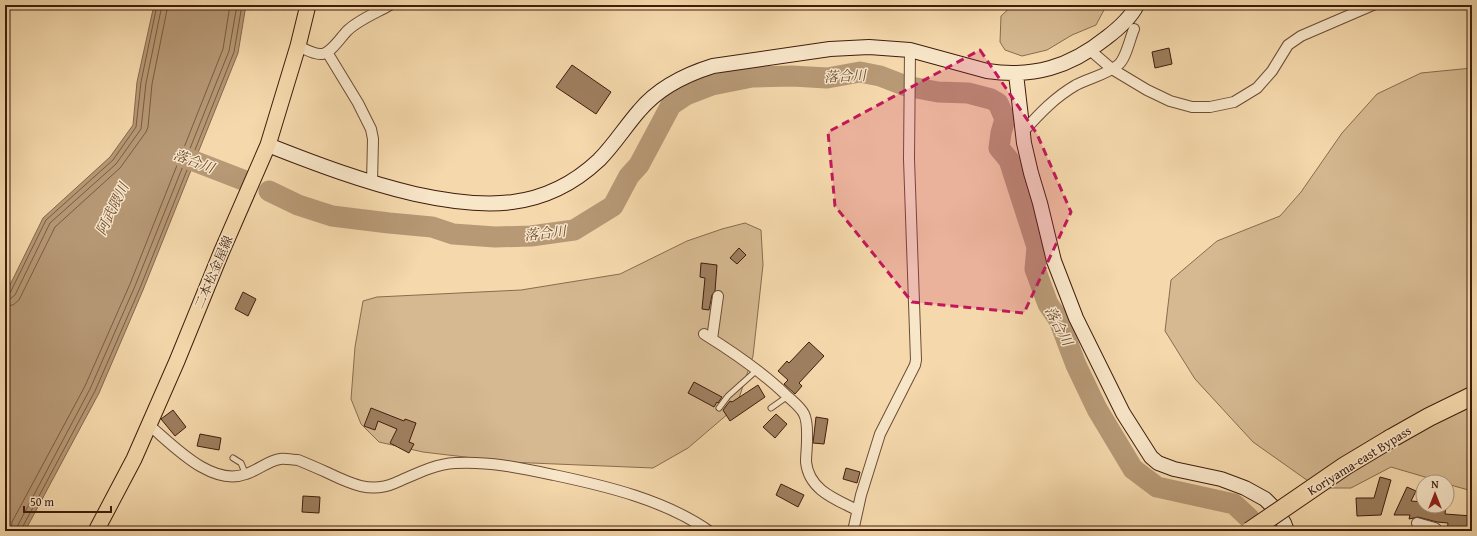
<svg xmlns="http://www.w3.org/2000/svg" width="1477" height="536" font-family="'Gentium Book Plus','Noto Serif JP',serif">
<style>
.green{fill:#d6b991;stroke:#8a6b4e}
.water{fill:#b79976;stroke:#87674c}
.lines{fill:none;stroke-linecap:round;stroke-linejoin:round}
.shore{stroke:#7b5b41;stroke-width:1}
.river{stroke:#b79976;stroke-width:21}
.building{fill:#9e7f5f;stroke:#3f1d0c}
.lane-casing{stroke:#6c4c34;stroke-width:7}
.street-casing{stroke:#6c4c34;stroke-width:12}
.secondary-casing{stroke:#3f1d0c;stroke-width:16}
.primary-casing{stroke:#3f1d0c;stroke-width:17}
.highway-casing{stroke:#3f1d0c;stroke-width:20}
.lane{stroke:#f8e6c9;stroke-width:5}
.street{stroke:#f8e6c9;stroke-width:10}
.secondary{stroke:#f8e6c9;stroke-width:14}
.primary{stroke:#f5d9ac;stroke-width:15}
.highway{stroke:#f5d9ac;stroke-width:18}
.highway-bridge-casing{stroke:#3f1d0c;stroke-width:20;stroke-linecap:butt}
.highway-bridge{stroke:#f5d9ac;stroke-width:18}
.marked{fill:#c2185b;fill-opacity:0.2;stroke:#c2185b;stroke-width:3;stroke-dasharray:8 5;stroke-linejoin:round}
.labels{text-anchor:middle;stroke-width:3;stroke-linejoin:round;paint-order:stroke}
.street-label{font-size:13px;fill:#3f1d0c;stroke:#f8e6c9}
.water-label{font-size:14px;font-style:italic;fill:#694831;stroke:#f8e6c9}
</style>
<rect width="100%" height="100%" fill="#f5d9ac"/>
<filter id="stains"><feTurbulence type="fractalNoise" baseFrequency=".005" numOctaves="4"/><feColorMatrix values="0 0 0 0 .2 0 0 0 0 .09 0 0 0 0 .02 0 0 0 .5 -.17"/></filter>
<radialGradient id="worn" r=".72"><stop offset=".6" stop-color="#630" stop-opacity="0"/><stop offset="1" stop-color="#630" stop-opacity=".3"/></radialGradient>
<!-- green -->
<path class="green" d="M1013,5H1104V10L1096,25L1072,35L1047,50L1022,56L1005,50L1000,42L1001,16Z
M1472,68V491L1447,484V482H1442L1391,467L1351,488H1318L1253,442L1195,379L1165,331L1171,280L1217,241L1280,216L1301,192L1342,133L1377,94L1421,73Z
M745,223L761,230L763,265L753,356L736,407L688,448L653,468L507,462L423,452L379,442L361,424L351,399L355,347L363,301L377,297L521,290L620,274L687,241L722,229Z"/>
<!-- water -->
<path class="water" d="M154,5H246L238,53L143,290L99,393L25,531H5V295L43,218L110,157L133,125L137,82Z"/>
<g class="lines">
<!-- shore -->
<path class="shore" d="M5,295L10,293L46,220L113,160L136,127L141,82L157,5
M5,300L10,299L15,295L50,223L116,164L141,129L146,83L162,5
M5,306L13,305L19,300L55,227L120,168L146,132L148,127L152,84L168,5
M11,531L12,522L85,386L130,284L223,49L230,5
M17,531L18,525L90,389L135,286L229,51L237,5
M22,531V528L95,391L140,288L234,52L242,5"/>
<!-- river -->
<path class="river" d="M168,151L243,180
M269,191L298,205L332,216L389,223L432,227L453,234L495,237L531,236L574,230L613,206L629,176L639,165L671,105L686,95L712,85L752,77L792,76L827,78L860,72L880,76L906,86L938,92L968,93L991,99L998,103L1005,119L1001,133L999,148L1009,160L1037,247L1035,269L1048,304L1059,320L1076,365L1097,409L1133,469L1157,487L1234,504L1249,518L1257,531"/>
</g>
<!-- building -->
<path class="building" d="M1169,48L1172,64L1155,68L1152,52Z
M572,65L611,92L596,114L556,87Z
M739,248L746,255L737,264L730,258Z
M701,263L717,265L715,291L712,295L709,310L702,309L705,278L700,277Z
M243,292L256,299L248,316L235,309Z
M809,342L824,356L799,383L802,386L795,394L784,384L788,380L778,371L787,361L789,363Z
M694,382L720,396L722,397L718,403L717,402L714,407L688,393Z
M758,385L765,397L730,421L723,410L730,401L732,402Z
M371,408L404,421L405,419L416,423L409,442L414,444L409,453L390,443L397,429L378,421L375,430L364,426Z
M173,410L186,427L175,436L161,419Z
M776,414L787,424L775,438L763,427Z
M816,417L828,419L824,444L813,443Z
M200,434L221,438L219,450L197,446Z
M846,468L860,472L857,483L843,479Z
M1380,477L1391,480L1381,515L1357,516L1356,498H1374Z
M781,484L804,495L798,507L776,495Z
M1407,487L1416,491L1411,501L1423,502V506H1446L1445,514L1472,516V531H1447L1448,523L1437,522L1418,517L1409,519L1410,515H1394Z
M303,496L320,497L319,513L302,512Z"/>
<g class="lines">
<defs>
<path id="lane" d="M719,408L728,396L757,370
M771,408L788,396
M233,458L241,463L246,475"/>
<path id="street" d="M298,46C305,49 314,55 322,54C331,53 341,37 347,31C358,20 376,13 390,5
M1091,51L1112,69L1147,90L1170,101L1192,107H1210L1234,102L1257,88L1272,71L1288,45L1301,36L1373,5
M327,52L358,103L371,129L373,139L372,183
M1023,132C1039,114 1055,97 1076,85C1089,78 1106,75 1118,65C1126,59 1130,38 1134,29
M704,334C733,352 760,370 785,394C791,400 800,406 804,414C808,422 807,432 807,441C807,448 806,455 806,462C809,490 835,499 857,510
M712,339L718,296
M149,425C173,445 211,487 246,474C258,470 268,461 280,459C285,458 293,460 298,460C308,464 317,468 326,472C349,483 370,494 395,483C414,475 434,464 455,463C489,461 521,468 554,475C606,486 665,500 709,531
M1417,523L1435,528L1438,531
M853,531L861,495L880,434L915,365L916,360L909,159L910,50"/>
<path id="secondary" d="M1016,74L1024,143L1031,173L1040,203L1054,261L1076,318L1123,413L1151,457L1158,463L1174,469L1221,479L1245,488L1265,499L1275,509L1284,523L1287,531
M268,145C316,164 364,182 415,194C483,209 544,212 599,160C614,145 625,127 639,111C658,88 684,75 713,66L830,49L869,47L910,50L987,71C1033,78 1070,67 1106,38C1118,29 1130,19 1137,5"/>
<path id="primary" d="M96,531L134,459L177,361L221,253L268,145L298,46L308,5"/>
<path id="highway" d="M1390,439L1429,417L1472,396"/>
</defs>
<!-- lane casing -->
<use href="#lane" class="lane-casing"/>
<!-- street casing -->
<use href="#street" class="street-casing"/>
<!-- secondary casing -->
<use href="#secondary" class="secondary-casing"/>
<!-- primary casing -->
<use href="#primary" class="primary-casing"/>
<!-- highway casing -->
<use href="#highway" class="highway-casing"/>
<!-- lane -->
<use href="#lane" class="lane"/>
<!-- street -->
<use href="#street" class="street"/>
<!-- secondary -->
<use href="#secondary" class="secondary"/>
<!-- primary -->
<use href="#primary" class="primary"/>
<!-- highway -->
<use href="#highway" class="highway"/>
<defs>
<path id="highway-bridge" d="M1250,531L1345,466L1390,439"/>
</defs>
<!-- highway-bridge casing -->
<use href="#highway-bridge" class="highway-bridge-casing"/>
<!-- highway-bridge -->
<use href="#highway-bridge" class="highway-bridge"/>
</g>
<!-- marked area -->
<path class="marked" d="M980,50L1037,134L1071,212L1024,313L912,302L835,206L828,132Z"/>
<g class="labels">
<!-- street labels -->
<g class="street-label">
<text transform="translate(213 272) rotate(-67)" y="5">二本松金屋線</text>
<text transform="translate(1359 460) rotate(-32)" y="5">Koriyama-east Bypass</text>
</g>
<!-- water labels -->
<g class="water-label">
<text transform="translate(845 76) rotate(-3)" y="5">落合川</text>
<text transform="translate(194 161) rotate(21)" y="5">落合川</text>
<text transform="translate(112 209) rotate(-64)" y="5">阿武隈川</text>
<text transform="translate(545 233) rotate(-6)" y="5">落合川</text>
<text transform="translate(1059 326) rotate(62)" y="5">落合川</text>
</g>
</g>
<!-- margin -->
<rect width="1477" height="536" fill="none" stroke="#f5d9ac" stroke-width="20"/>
<rect x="6" y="6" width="1465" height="524" fill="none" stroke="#3f1d0c" stroke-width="2"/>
<rect x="10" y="10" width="1457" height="516" fill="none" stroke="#3f1d0c"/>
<!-- north arrow -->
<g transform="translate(1435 494)"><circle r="19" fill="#f8e6c9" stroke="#ae967d"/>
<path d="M0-3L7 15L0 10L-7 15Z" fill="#8f2418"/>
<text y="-6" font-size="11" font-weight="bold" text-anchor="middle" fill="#3f1d0c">N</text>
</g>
<!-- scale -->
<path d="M24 506v6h87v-6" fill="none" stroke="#3f1d0c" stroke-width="2"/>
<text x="30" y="506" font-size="12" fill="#3f1d0c" stroke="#f8e6c9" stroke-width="3" paint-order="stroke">50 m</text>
<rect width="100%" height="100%" filter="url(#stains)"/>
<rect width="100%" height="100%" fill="url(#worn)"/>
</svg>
